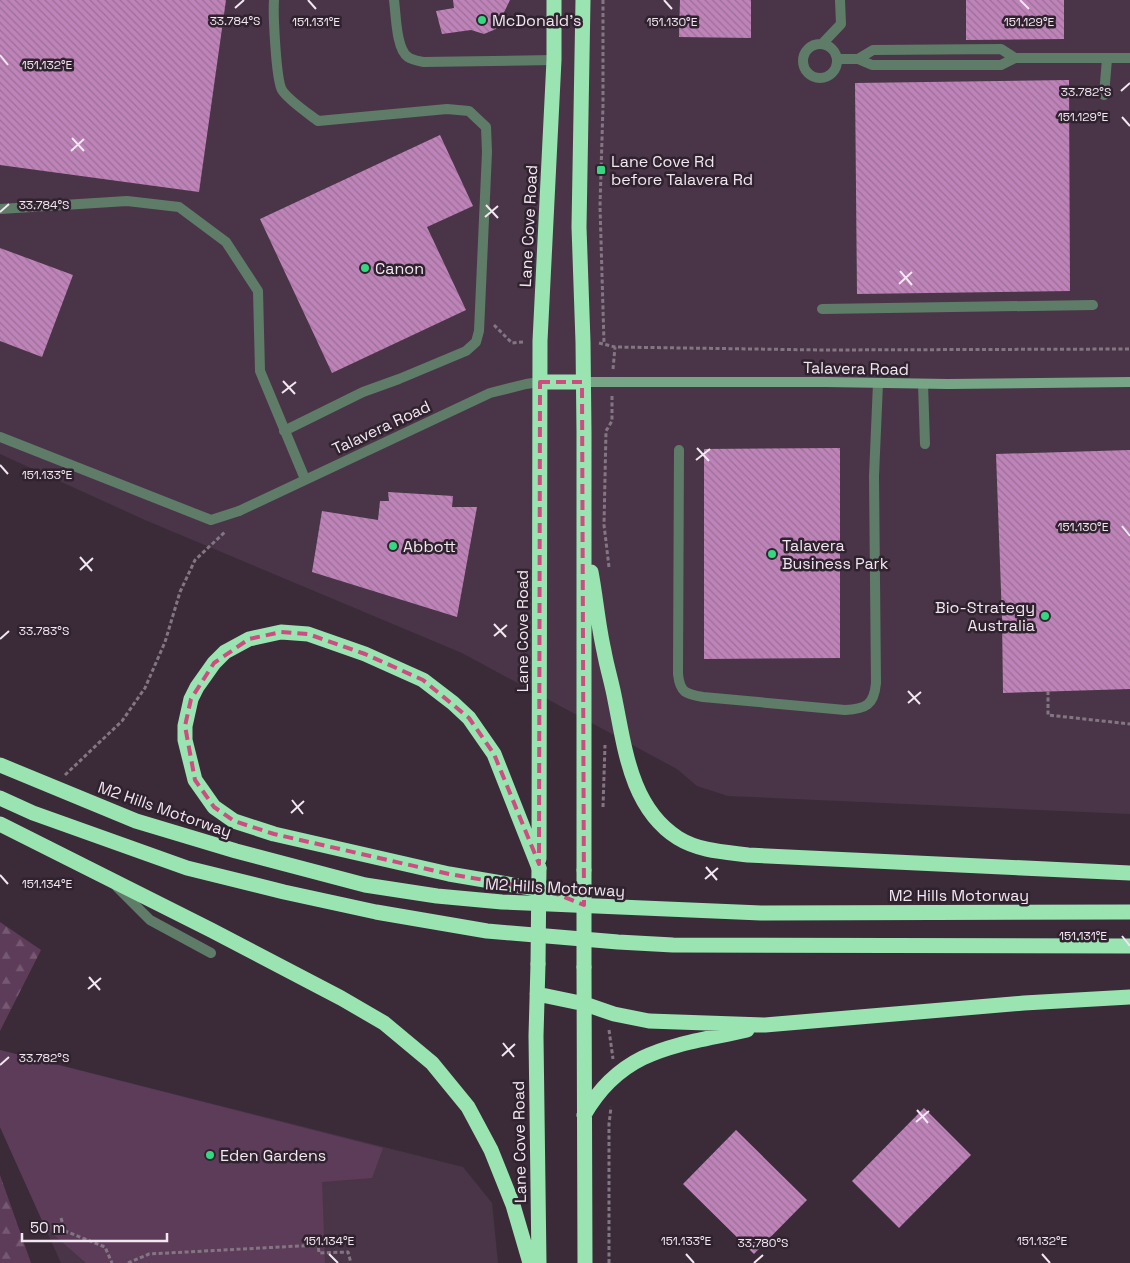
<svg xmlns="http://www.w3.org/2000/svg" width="1130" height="1263" font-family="'Space Grotesk',sans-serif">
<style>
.built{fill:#4a3548}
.green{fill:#5d3c5a}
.forest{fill:url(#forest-firs)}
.building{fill:url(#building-back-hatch)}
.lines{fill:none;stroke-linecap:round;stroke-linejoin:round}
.path{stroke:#837682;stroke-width:3;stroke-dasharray:4 2.5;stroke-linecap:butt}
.lane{stroke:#5f7c68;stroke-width:10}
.street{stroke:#5f7c68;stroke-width:10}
.secondary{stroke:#77a686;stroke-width:10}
.highway{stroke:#99e4b1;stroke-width:15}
.highway-bridge{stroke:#99e4b1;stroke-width:15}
.marked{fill:none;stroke:#ce4c80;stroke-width:4;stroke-dasharray:10 6;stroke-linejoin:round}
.ticks{fill:none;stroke:#f1e7f0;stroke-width:2}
.poi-dot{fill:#35d881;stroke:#30222f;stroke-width:2}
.labels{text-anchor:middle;stroke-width:5;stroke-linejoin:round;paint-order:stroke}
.poi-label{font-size:16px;fill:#f1e7f0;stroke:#30222f;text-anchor:start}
.street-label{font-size:16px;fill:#f1e7f0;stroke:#30222f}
.ticks-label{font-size:12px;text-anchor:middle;fill:#f1e7f0;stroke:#30222f;stroke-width:5;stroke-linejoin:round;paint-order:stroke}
</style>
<defs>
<pattern id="forest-firs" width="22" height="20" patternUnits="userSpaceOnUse" patternTransform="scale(1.25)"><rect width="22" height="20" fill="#5d3c5a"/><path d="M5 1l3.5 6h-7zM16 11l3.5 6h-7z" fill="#755872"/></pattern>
<pattern id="building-back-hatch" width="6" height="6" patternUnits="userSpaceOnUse" patternTransform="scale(1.25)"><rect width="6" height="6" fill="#be83b8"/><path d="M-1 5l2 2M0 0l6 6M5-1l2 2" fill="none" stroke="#9b7096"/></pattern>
</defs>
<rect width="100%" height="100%" fill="#3b2b39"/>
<!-- built -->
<path class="built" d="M0,0H1130V814L728,796L697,786L677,769L462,653L145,520L0,454Z
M0,1050L463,1167L492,1203L498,1263H61L0,1127Z"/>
<!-- green -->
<path class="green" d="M0,1050L383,1148L372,1178L322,1182L325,1263H86L45,1227L0,1127Z"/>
<!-- forest -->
<path class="forest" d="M0,922L41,950L0,1031Z
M0,1175L31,1263H0Z"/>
<!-- building -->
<path class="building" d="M0,0H226L199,192L0,165Z
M453,0H510L496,29L484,34L471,30L442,34L436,11L454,8Z
M680,0H751V38L679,37Z
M966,0H1064V39L966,40Z
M1069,80L1070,291L857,294L855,83Z
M440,135L473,206L427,227L466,310L332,373L260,219Z
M0,248L73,275L42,357L0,341Z
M840,448V658L704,659V449Z
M1130,450V689L1003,693L1002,618L996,454Z
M388,492L453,496L452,507H477L457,617L312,572L322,511L378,520L380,501H389Z
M924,1108L971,1155L899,1228L852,1181Z
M736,1130L807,1200L754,1254L683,1184Z"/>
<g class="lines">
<!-- path -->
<path class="path" d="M603,0V105L600,206L604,343
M494,325L512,343L523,342
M599,343L615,347L822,350L1130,349
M613,369L615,347
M609,567L604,525L606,431L612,421V395
M1048,691V715L1130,724
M65,775L122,721L145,688L165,642L180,592L195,560L226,531
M603,807L605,745
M609,1030L613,1059
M61,1218L65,1231L105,1247L112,1263
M128,1263L149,1254L318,1245L319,1253L348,1252L351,1263
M609,1263V1124L611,1107"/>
<!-- lane -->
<path class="lane" d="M274,0C273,14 276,80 282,90C288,100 309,114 318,121L447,109L469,111L486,127L487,152L479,331L476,342L466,351L399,379L363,392L284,431
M394,0C396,14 396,49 408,57C412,60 419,61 423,62L554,60
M803 61a17 17 0 1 1 34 0a17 17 0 1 1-34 0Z
M822,44L841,24L840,0
M837,59H858L872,65H1001L1015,58H1130
M858,59L873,50L1001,49L1015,58
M1104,95L1107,59
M0,209L127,201L179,207L226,242L258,291L260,371L305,479
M822,309L1093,305
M923,384L925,444
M0,437L211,520L239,511
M679,450L678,674C680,693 686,694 703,697L845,710C866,709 874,705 876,683L874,476L878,383
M117,887L150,920L211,953"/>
<!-- street -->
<path class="street" d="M239,511L490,393L526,384L540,382"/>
<!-- secondary -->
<path class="secondary" d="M582,382H826L948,384L1130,382"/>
<!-- highway -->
<path class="highway" d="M583,0L579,227L583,342L584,433V870
M540,382H582
M591,572C596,598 598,625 604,651C607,668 612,683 615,700C625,749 631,808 678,838C699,851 724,852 748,855L1130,873
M0,765L136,821L236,851L365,885L437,896L502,902L761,913L1130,912
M0,798L33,813L187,868L284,892L376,912L487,931L618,942L673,945L1130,946
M0,824L211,930L341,998L384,1023L432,1063L468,1107L491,1150L513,1205L530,1263
M539,859L540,341L554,60V0
M539,868L494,754L469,718L453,703L423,680L365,654L308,634L281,632L249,639L225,652L214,663L197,687L191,699L185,726V740L195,780L214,807L234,821L274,834L449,874L549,891L574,902
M538,964L536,1036L539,1263
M584,967L585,1263
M537,994L585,1004L614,1014L649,1021L765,1025L1024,1003L1130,997
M584,1115C623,1047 677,1046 747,1030"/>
<!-- highway-bridge -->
<path class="highway-bridge" d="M584,870V967
M538,964L539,868"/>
</g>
<!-- marked area -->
<path class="marked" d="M540,382H582L584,905L549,891L449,874L274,834L234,821L214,807L195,780L185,726L191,699L214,663L249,639L281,632L308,634L365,654L423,680L469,718L494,754L539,864Z"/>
<!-- ticks -->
<path class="ticks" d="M308,0L316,9M664,0L672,9M1020,0L1029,9M235,8L244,0M0,55L8,65M1121,91L1130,83M1122,117L1130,126M72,138L84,151M71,151L84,139M486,205L498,218M0,212L9,204M485,217L498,206M900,271L912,285M899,284L912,272M283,381L295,394M282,393L296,382M697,448L709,461M696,460L710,449M0,465L8,474M1122,526L1130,536M80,557L92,571M80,570L93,558M494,624L506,637M494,636L507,625M0,639L9,631M908,691L920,704M908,703L921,692M292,800L303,814M291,813L304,801M706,867L717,880M0,875L8,884M705,879L718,868M1122,936L1130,946M89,977L100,990M88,989L101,978M503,1043L514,1057M502,1056L515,1044M0,1065L9,1057M917,1110L928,1123M916,1122L929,1111M329,1254L338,1263M686,1254L694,1263M1042,1254L1050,1263M754,1263L763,1255"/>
<!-- markers -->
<g class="poi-dot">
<circle cx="482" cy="20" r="5"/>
<rect x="596" y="165" width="10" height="10" rx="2.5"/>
<circle cx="365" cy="268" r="5"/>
<circle cx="393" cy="546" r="5"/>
<circle cx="772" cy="554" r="5"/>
<circle cx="1045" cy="616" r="5"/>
<circle cx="210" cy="1155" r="5"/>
</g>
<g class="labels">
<!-- poi labels -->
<g class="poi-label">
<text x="492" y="26">McDonald's</text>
<text x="611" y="167">Lane Cove Rd<tspan x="611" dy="18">before Talavera Rd</tspan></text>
<text x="375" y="274">Canon</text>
<text x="782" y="551">Talavera<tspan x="782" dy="18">Business Park</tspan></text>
<text x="403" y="552">Abbott</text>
<text x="1035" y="613" text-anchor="end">Bio-Strategy<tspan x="1035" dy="18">Australia</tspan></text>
<text x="220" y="1161">Eden Gardens</text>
</g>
<!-- street labels -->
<g class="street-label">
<text transform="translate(528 226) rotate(-87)" y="6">Lane Cove Road</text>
<text transform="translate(856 368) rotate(1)" y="6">Talavera Road</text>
<text transform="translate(381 427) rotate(-25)" y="6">Talavera Road</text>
<text transform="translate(522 631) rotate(-90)" y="6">Lane Cove Road</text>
<text transform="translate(165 809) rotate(19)" y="6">M2 Hills Motorway</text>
<text transform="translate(555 887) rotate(3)" y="6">M2 Hills Motorway</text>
<text x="959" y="901">M2 Hills Motorway</text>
<text transform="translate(519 1142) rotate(-91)" y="6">Lane Cove Road</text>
</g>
</g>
<g class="ticks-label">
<text x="235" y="25">33.784°S</text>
<text x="316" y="26">151.131°E</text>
<text x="672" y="26">151.130°E</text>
<text x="1029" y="26">151.129°E</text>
<text x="47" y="69">151.132°E</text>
<text x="1086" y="96">33.782°S</text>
<text x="1083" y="121">151.129°E</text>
<text x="44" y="209">33.784°S</text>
<text x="47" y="479">151.133°E</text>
<text x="1083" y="531">151.130°E</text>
<text x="44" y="635">33.783°S</text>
<text x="47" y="888">151.134°E</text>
<text x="1083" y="940">151.131°E</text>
<text x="44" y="1062">33.782°S</text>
<text x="329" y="1245">151.134°E</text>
<text x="686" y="1245">151.133°E</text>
<text x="1042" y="1245">151.132°E</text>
<text x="763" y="1247">33.780°S</text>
</g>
<!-- scale -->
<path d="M22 1233v8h145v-8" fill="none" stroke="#f1e7f0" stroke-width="2.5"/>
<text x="30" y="1233" font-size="15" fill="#f1e7f0" stroke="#30222f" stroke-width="4" paint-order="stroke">50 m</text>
</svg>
